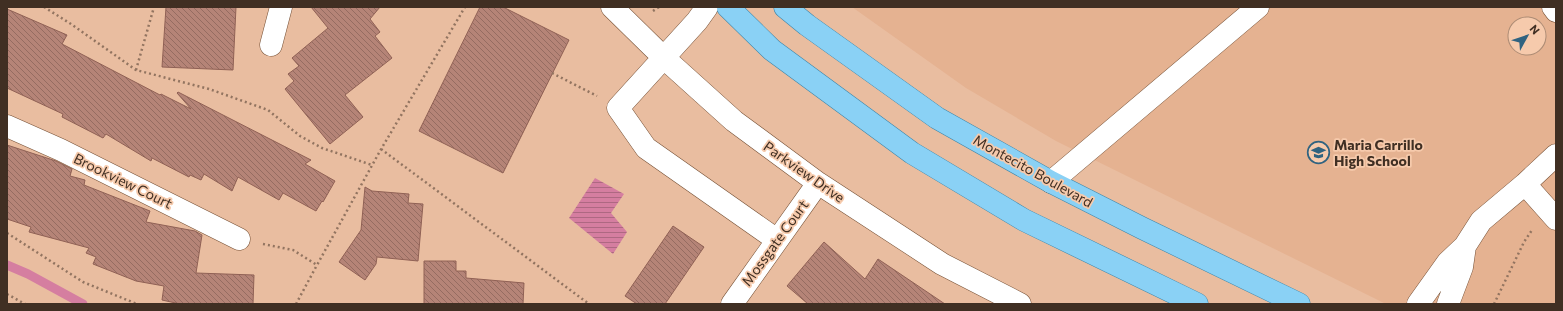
<svg xmlns="http://www.w3.org/2000/svg" width="1563" height="311" font-family="Commissioner,sans-serif">
<style>
.built{fill:#e5b291;fill-rule:evenodd}
.water{fill:url(#water-rules)}
.lines{fill:none;stroke-linecap:round;stroke-linejoin:round}
.stream{stroke:#d57ea0;stroke-width:9}
.building{fill:url(#building-back-hatch);stroke:#906155}
.minor-casing{stroke:#765136;stroke-width:23}
.major-casing{stroke:#3d85a8;stroke-width:23}
.path{stroke:#927460;stroke-width:2.5;stroke-dasharray:2 3;stroke-linecap:butt}
.minor{stroke:#fff;stroke-width:22}
.major{stroke:#8ad1f5;stroke-width:22}
.labels{text-anchor:middle;stroke-width:3.5;stroke-linejoin:round;paint-order:stroke}
.poi-label{font-size:14px;font-weight:bold;fill:#402f23;stroke:#f6caac;text-anchor:start}
.street-label{font-size:14px;fill:#402f23;stroke:#f6caac}
</style>
<defs>
<pattern id="water-rules" width="6" height="5" patternUnits="userSpaceOnUse"><rect width="6" height="5" fill="#d57ea0"/><path d="M0 2.5h6" fill="none" stroke="#ae6882"/></pattern>
<pattern id="building-back-hatch" width="6" height="6" patternUnits="userSpaceOnUse"><rect width="6" height="6" fill="#b58477"/><path d="M-1 5l2 2M0 0l6 6M5-1l2 2" fill="none" stroke="#956c61"/></pattern>
</defs>
<rect width="100%" height="100%" fill="#e9bda0"/>
<!-- built -->
<path class="built" d="M852,7H1556V304H1386L1056,141L966,88ZM1515,24H1539V48H1515Z"/>
<!-- water -->
<path class="water" d="M595,178L624,194L611,213L627,232L613,254L569,218Z"/>
<g class="lines">
<!-- stream -->
<path class="stream" d="M7,265L28,274L83,304"/>
</g>
<!-- building -->
<path class="building" d="M166,7H236L233,70L162,67Z
M311,7H380L370,19L380,32L375,36L392,58L345,95L363,117L330,144L285,89L294,81L288,74L299,66L292,58L328,28Z
M480,7H503L569,40L503,173L419,131Z
M7,9L67,35L62,44L160,95L161,94L191,109L177,93L178,92L311,160L305,164L335,181L323,202L322,201L316,211L283,193L279,200L238,177L232,191L204,174L201,180L190,175L189,177L152,158L151,161L106,134L103,138L62,117L63,114L7,88Z
M7,145L56,161L72,169L70,176L85,180L84,185L150,211L146,222L195,231L202,235L196,273L254,275L253,304H180L162,300L164,286L136,281L93,264L96,257L86,253L89,248L29,232L31,227L7,219Z
M365,187L372,191L409,194L408,203L423,204L418,261L377,257L376,264L365,280L339,262L361,230Z
M673,226L704,247L665,304H637L625,296Z
M824,242L865,279L878,259L945,304H808L787,286Z
M424,261H456V271H466V278L524,283L523,304H424Z"/>
<g class="lines">
<defs>
<path id="minor" d="M612,7L663,57L734,121L818,183L942,264L1020,304
M707,7L697,21L618,108L646,148L777,240
M1553,7L1556,11
M271,45L281,7
M7,126L61,150L239,239
M1051,182L1258,7
M1525,184L1556,219
M732,304L818,183
M1418,304L1448,262L1465,246L1481,221L1525,184L1556,155
M1448,304L1462,267L1465,246"/>
<path id="major" d="M728,7L772,50L912,153L1024,220L1197,304
M785,7L807,25L937,118L1051,182L1142,228L1299,304"/>
</defs>
<!-- minor casing -->
<use href="#minor" class="minor-casing"/>
<!-- major casing -->
<use href="#major" class="major-casing"/>
<!-- path -->
<path class="path" d="M44,7L71,24L136,70L209,89L268,110L300,136L322,148L372,165
M653,11L659,7
M136,70L154,7
M552,73L597,96
M381,149L589,304
M7,233L83,282L137,304
M263,244L293,250L317,265L380,151L465,7
M7,294L25,304
M296,304L317,265
M1494,304L1524,242L1532,230"/>
<!-- minor -->
<use href="#minor" class="minor"/>
<!-- major -->
<use href="#major" class="major"/>
</g>
<!-- icons -->
<defs>
<symbol id="school-ring" viewBox="-11 -11 22 22"><circle r="9.5" fill="#f6caac" stroke="#306380" stroke-width="1.5"/><path d="M0-5L7-2L0 1L-7-2ZM-4 1L0 2.5L4 1V4Q0 6-4 4Z" fill="#306380"/></symbol>
</defs>
<g fill-rule="evenodd">
<use href="#school-ring" x="1306" y="140" width="25" height="25"/>
</g>
<g class="labels">
<!-- poi labels -->
<g class="poi-label">
<text x="1334" y="150">Maria Carrillo<tspan x="1334" dy="16">High School</tspan></text>
</g>
<!-- street labels -->
<g class="street-label">
<text transform="translate(1033 171) rotate(29)" y="5">Montecito Boulevard</text>
<text transform="translate(804 172) rotate(35)" y="5">Parkview Drive</text>
<text transform="translate(123 181) rotate(26)" y="5">Brookview Court</text>
<text transform="translate(775 243) rotate(-54)" y="5">Mossgate Court</text>
</g>
</g>
<!-- border -->
<rect width="1563" height="311" fill="none" stroke="#402f23" stroke-width="16"/>
<!-- north arrow -->
<g transform="translate(1527 36) rotate(50)"><circle r="19" fill="#f6caac" stroke="#ad8c75"/>
<path d="M0-3L7 15L0 10L-7 15Z" fill="#306380"/>
<text y="-6" font-size="11" font-weight="bold" text-anchor="middle" fill="#402f23">N</text>
</g>
</svg>
